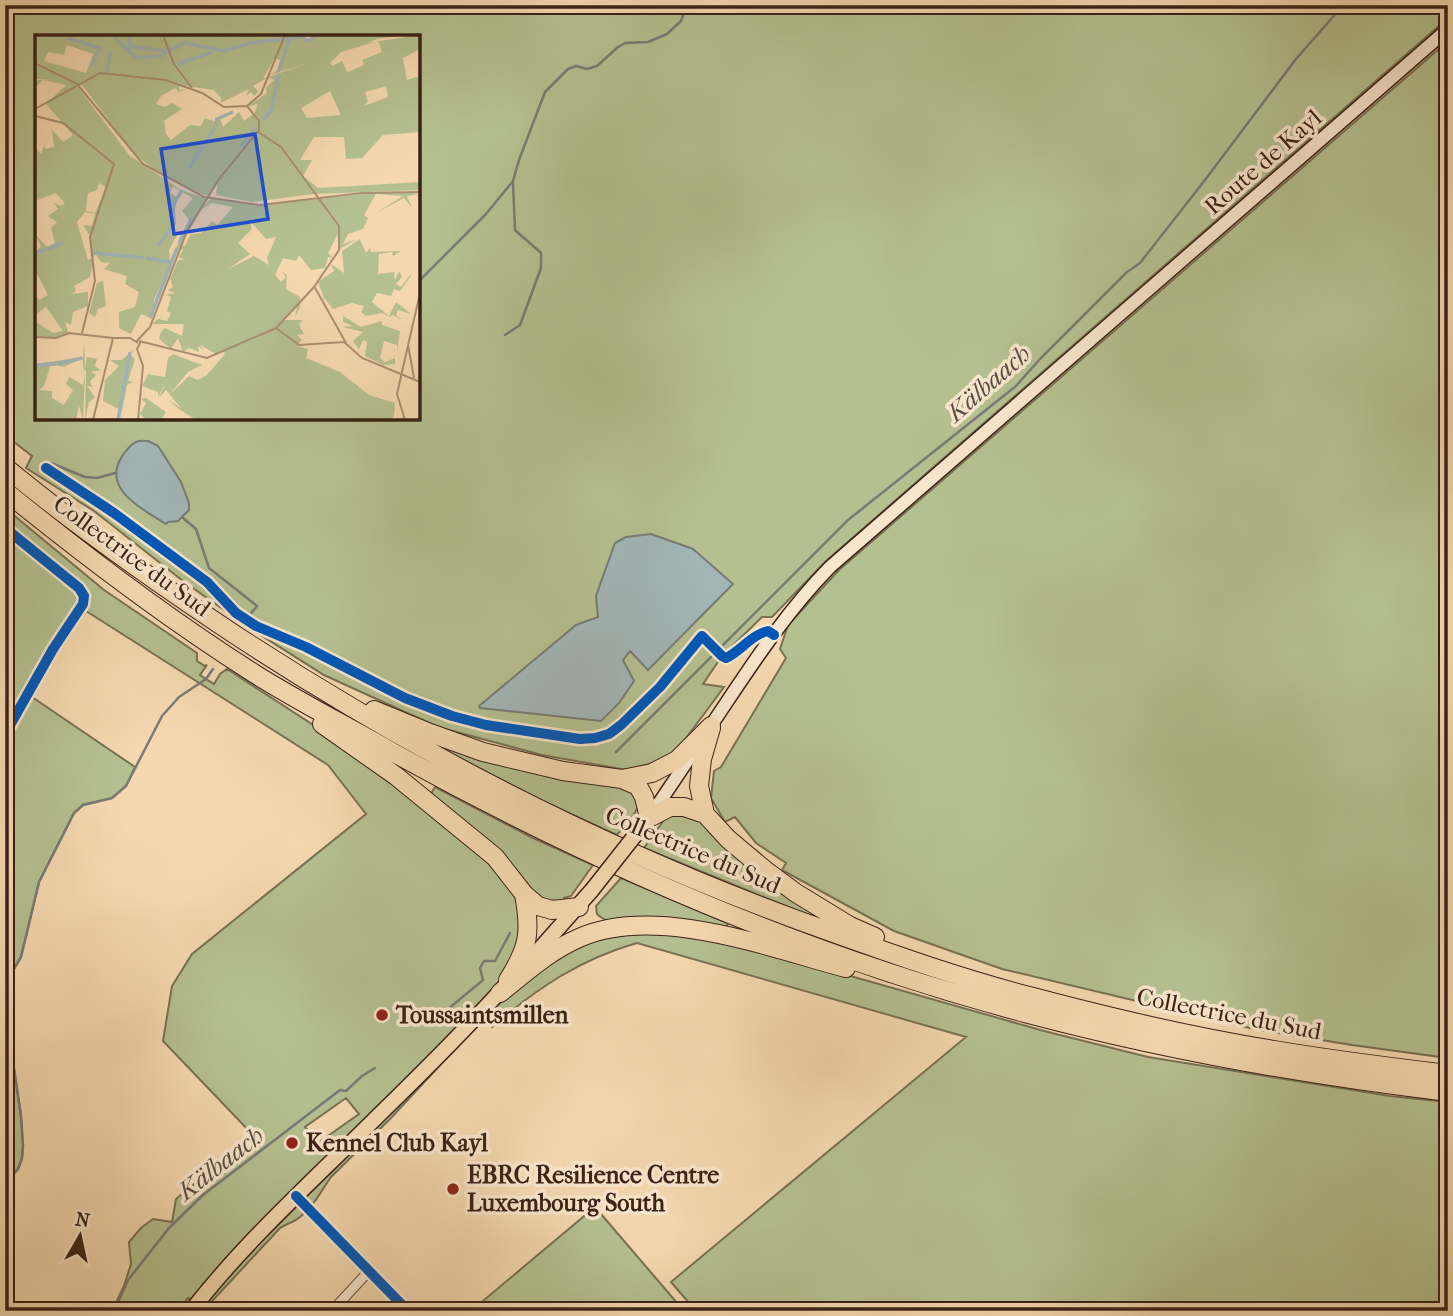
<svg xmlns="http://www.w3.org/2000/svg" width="1453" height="1316" font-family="'IM FELL French Canon',serif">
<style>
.green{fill:#b5c090;stroke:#787153;stroke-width:2;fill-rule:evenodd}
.water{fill:#a2b6b7;stroke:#787b77;stroke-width:2}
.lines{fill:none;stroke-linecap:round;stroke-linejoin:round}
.stream{stroke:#787b77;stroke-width:2.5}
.minor-casing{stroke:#69503c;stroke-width:11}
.secondary-casing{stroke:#3a2216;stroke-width:15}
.primary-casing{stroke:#3a2216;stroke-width:17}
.motorway-casing{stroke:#3a2216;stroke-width:20}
.minor{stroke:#f8e6cc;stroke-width:9}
.secondary{stroke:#f8e6cc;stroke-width:12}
.primary{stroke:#f5d8b0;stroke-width:14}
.motorway{stroke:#f5d8b0;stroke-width:18}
.primary-bridge-casing{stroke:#3a2216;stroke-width:17;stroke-linecap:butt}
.primary-bridge{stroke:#f5d8b0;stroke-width:14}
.cycleway-casing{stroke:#f8e6cc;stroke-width:15}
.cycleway{stroke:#0057b8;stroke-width:10}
.poi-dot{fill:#8f2418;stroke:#f8e6cc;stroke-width:2.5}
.labels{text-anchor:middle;stroke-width:7;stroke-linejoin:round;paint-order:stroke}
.street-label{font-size:24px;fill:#3a2216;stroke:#f8e6cc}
.poi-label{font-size:24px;font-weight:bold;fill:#3a2216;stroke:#f8e6cc;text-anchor:start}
.water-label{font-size:26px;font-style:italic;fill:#594e46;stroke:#f8e6cc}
.inset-river{fill:none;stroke:#a2b6b7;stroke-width:3.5}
.inset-road{fill:none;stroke:#aa8f72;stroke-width:2}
.view{fill:#1d4ed8;fill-opacity:0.15;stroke:#1d4ed8;stroke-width:3.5}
.inset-edge{fill:none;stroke:#3a2216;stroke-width:3.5}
</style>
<rect width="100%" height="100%" fill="#f5d8b0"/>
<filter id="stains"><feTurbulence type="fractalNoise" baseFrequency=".00286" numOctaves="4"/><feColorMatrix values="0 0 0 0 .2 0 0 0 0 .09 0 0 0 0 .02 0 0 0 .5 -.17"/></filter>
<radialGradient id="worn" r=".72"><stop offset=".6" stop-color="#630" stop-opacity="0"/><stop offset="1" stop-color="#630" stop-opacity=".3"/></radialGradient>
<!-- green -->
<path class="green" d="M5,5H1448V18L826,561L772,617H762L722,656L703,684L724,687L675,753L657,762L627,770L542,755L438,727L324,675L248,627L183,581L94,511L26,468L32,456L5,435ZM37,37H418V418H37Z
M1448,41V1058L1352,1045L1254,1029L1002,969L894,931L782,870L786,863L756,843L735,817L725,822L711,798L714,771L721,767L786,658L780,649L788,625L839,570Z
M5,508L104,590L197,653V661L205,666L207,665L200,675L214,684L220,674L227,669L318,728L378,772L496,868L517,900L522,923L513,960L458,1046L391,1118L331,1177C321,1191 314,1206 300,1217C294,1222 286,1224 280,1228L203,1311H191L196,1304L188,1298L178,1311H112L124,1286L131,1264L129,1242L141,1228L153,1219L172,1222L176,1199L198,1181L221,1174L236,1151L252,1134L163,1041L172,986L192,954L366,814L328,765L86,611L56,651L32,697L135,767L126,786L112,798L83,805L74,813L39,882L21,957L6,982L5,987V525L38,550L5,523ZM346,1098L359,1114L318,1143L305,1127Z
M449,746L623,785C627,788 633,792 636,796C645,808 624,826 617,835L538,799L447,751Z
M435,787L533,838L593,865L571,896L564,898V902L546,900L536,896L429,797Z
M675,812L695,814L815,911L813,917L644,848L666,817Z
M621,878L728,923L725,931L616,922C608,921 603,920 597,914L596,906Z
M644,931L711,939L840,973L1044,1031L1148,1057L1390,1096L1448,1102V1311H1188L1182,1302L1169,1311H696L671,1282L966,1037L637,943C580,959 536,989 492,1027L484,1019L502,1000L577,944Z
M5,1007L21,1116L23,1146L22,1158L18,1169L5,1184Z
M595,1207L684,1311H471Z"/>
<!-- water -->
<path class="water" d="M148,441L158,446L181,482L189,503V510L178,521L168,522L166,524C144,510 102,490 121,458C124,453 131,444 136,442C140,440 144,441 148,441Z
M651,534L693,549L733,584L648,670L630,651L623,660L634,681L619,703L601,721L480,708L479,706L576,625L598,617L596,596L615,543L626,537Z"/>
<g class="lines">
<!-- stream -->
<path class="stream" d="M722,5L731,8L755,7L757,5
M418,282L486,214L513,181L519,160L545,92L568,69L576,66L587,69L597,66L618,47L625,43L648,42L667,34L681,21L687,5
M505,335L520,325L541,268V253L515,230L513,183
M51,463L85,477L97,478L115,473
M183,518L196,529L209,568L257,606L248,617
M616,752L848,520L1016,386L1040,359L1127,272L1140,263L1205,180L1296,59L1339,10L1346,5
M5,988L6,982L21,957L39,882L74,813L83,805L112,798L126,786L162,716L179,697L206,679L213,669
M5,1007L21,1116L23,1146L22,1158L18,1169L5,1184
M436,1019L483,980L480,968L484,961H495L510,933
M114,1311L128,1280L169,1228L203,1195L340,1090L346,1091L362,1076L375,1068"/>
<defs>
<path id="minor" d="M296,1196L408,1311
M332,1311L369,1271"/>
<path id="secondary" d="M708,730C746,674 782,616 830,567L1448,29
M651,815L694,751"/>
<path id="primary" d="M523,968L592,890
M191,1311C248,1238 318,1176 383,1111C425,1070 467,1028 506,985"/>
<path id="motorway" d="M5,467C79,528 157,583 237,636C422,757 619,857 828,931C895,955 963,979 1033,997C1112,1018 1193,1037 1274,1050C1332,1060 1390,1067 1448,1074
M5,491C85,556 168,619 255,674C298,701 343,724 387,749C588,861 802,954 1025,1013C1164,1050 1305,1075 1448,1092
M374,710L430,733L483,752L563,771L622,779L638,786L644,797L649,818L670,807H684L705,814L728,839L765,870L796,893L850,926L875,937
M322,724L396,776L495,857L524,894L538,906L552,910L579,907
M622,779L652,773L677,760L711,726
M705,814L699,786L702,759L711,728
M508,980C529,947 531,932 524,894
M500,993C525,973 549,951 579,938C655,904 770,948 846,968"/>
</defs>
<!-- minor casing -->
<use href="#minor" class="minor-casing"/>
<!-- secondary casing -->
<use href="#secondary" class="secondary-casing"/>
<!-- primary casing -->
<use href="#primary" class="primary-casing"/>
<!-- motorway casing -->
<use href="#motorway" class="motorway-casing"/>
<!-- minor -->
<use href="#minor" class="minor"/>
<!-- secondary -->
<use href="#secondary" class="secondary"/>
<!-- primary -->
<use href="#primary" class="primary"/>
<!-- motorway -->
<use href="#motorway" class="motorway"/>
<defs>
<path id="primary-bridge" d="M592,890L644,824"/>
</defs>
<!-- primary-bridge casing -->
<use href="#primary-bridge" class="primary-bridge-casing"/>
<!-- primary-bridge -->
<use href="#primary-bridge" class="primary-bridge"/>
<defs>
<path id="cycleway" d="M46,468L114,513L207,582L236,613L256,626L306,647L405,698L452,716L486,725L580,739L595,738L609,734L621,725L660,687L702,636L722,656L726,658C741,651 751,635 768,631L774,635
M5,528L79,588L84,596L83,604L53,649L5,734
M296,1196L408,1311"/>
</defs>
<!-- cycleway casing -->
<use href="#cycleway" class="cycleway-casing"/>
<!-- cycleway -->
<use href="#cycleway" class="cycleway"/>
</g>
<!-- markers -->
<g class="poi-dot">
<circle cx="382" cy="1015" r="7"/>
<circle cx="292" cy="1143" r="7"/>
<circle cx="453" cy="1189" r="7"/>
</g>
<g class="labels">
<!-- street labels -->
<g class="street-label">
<text transform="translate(1263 162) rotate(-41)" y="8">Route de Kayl</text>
<text transform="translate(132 556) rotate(36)" y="8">Collectrice du Sud</text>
<text transform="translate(693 850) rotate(23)" y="8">Collectrice du Sud</text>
<text transform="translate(1229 1014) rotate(11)" y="8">Collectrice du Sud</text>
</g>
<!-- poi labels -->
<g class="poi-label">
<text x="396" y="1023">Toussaintsmillen</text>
<text x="306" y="1151">Kennel Club Kayl</text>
<text x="467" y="1183">EBRC Resilience Centre<tspan x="467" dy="28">Luxembourg South</tspan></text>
</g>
<!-- water labels -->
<g class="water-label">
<text transform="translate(988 383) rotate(-41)" y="9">Kälbaach</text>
<text transform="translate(220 1163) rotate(-38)" y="9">Kälbaach</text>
</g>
</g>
<!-- overview -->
<g transform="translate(35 35)">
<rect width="385" height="385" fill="#f5d8b0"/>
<path d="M0,0H265L268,8L267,3L273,5L277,0H371L342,4L332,8L385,0V14L368,23L372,45L385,41V97L348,100L327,123L311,124L309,102H279L265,125H277L268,141L283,153L385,147V155L279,159L217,167L181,160L183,145L174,161L163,158L129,142L97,117L49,52L0,26ZM343,6L347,17L327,25L329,30L312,37L307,26L297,31L295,28L306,17ZM32,10L58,19L51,38L9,26L13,17L29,20ZM240,23L245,25L243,35L235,40L273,28L233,42L239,45L231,53L232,58L213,71L223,69L219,79L224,84L225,90L218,79L209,86L204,77L188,92L185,83L181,87L170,83L166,91L155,90L136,105L131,99L129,86L147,74L137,68L130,72L121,69L126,61L140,53L144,57L151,54L144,55V50L179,55L187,64L185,68L214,54L211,61L216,57L220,61L223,56L218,51L232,43H228ZM351,51L353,62L329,71L333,66L330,57ZM295,56L306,80L272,83L266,73ZM0,29L38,47L41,50L29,59L42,51L94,120L146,155L173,164L168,173L175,164L227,170L339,158L369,157L385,159L372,161L377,173L369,163L341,178L368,161L341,159L329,180L333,183L328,194L313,199L308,209L322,204L305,214L303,199L293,218L298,223L293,222L290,233L276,235L264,220L261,226L248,223L240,240L246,247L251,242L247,237L252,240L251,254L265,262V272L260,282L262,272L248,285H267L264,290L269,299L262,300L267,305L262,311L273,314L271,323L305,337L334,360L360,368L359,381L355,385H161L144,374L133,365L146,373L131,355L124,363L130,349L123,362V357L107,351L113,339L130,342L133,323L138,319L167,330L153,337L135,359L154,341L163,345L172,340L190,319L187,315L182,319L178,321L174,322L181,319L165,310L168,315L163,311L164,317L154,313L148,317L143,303L136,314L124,304L126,297L130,293L147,301L149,289H117L123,284L132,286L136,278L132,276L136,262L131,260L140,258L133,255L138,252L135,244L143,226L149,224L144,222L148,215L144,213L120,262L116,283L106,279L96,299L84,293V277L100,272L104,257L90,249L92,241L69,234L75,228L66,227L60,218L55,242L39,251L41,256L36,259L53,257V271L38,277L36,290L30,287L33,297L20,303L0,301L1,287L18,298L28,296L11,272L0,280V258L4,265L13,260L0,235V216L6,212L0,199L12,212L20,208L16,193L22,187L13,181L23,174L18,167L26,171L30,168L21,158L0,166V113L6,119L10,109V114L19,112L17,95L28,107L38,100L11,69L31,50L8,45L0,53V45H17L0,44ZM64,148L71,152L60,178L51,176L53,158L62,155ZM138,152L158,163L147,176L154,185L135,226L134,215L142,200L135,196L143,162L135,158ZM177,168L198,172L182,190L177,186L166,198L155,200L150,211H145L167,174ZM50,177L60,179L57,191L48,190L55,201L57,223L53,225L42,187ZM215,186L231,204L241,202L232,223L234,230L219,221L193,234L215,219L203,208L217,194ZM325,204L331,218L335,213L336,217L366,216L358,221L357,217L344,219L343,239L359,237L360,245L364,236L367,242L361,249L366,252L375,240L376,241L365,256L359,254L356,261L342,258L337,267L354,281L361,267L376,279L363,275L361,280L368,285L358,280L355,282L347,278L331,281L326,277L329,271L317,268L298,274L290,264L286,266L289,263L283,247L299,236L296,229L309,238L307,216ZM68,246L71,271L63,274L60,282L54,278L62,248ZM308,281L326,292L347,286V290L365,296L362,317V310L349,306L345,323L350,327L360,323V329L348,330L330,321L332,307L328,305L324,314L318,306L328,297L307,292L318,291L308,287ZM49,306L50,333L52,322L62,324L60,331L66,335L56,337L61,340L55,347L58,352L52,351L60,362L54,367L50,385L51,335L49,336L47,323L29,332L16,329L9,351L4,355L17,356V363L29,370L38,355L31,349L34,342L48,350L50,339L48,385L44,371L41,385H0V329L48,322ZM100,313L95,319L100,324L93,346L98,347L92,350L87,376L68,366L70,345L84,331L75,325H87ZM111,363L131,377L126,385H111L105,379L111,368L106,364Z" fill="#b5c090" fill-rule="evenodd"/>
<path class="inset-river" d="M77,0L101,23L125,21L149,8L189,16L215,8L267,2L273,6L283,0M94,0L95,12L132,16M32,3L65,13L56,31M143,29L177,17M243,37L255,4M71,38L76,16M228,85L236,77L244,39M181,91L182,84L198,77M206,112L221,92M154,133L180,92M144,208L157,183M123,211L139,189L138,170L147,155M0,218L29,208M59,218L109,223M111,223L135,227M115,283L142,213M22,329L47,323M0,330L21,329M83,385L95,317"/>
<path class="inset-road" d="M128,0L139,29L157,53M0,28L42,49L108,129L169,162L225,170L327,158L385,157M0,74L65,38L131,45L167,58L189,72L212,71L226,59L250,0M0,81L28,88L79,129L55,202L60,246L47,298M223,97L246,112L304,191V215L277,255M279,251L311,308M241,293L264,310L309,307L327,323L385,347M241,293L279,252M0,302L21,303L34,298L78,303M78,303H95L103,308M104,306L172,323L241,293M101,307L115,292L152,196L184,144L224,95V86L212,71M373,310L379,343M58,385L78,303M103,385L108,331L102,314L106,306M370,385L362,359L385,258"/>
<path class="view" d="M220,99L233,184L139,199L126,114Z"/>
<rect width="385" height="385" class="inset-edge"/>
</g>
<!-- margin -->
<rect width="1453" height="1316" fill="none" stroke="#f5d8b0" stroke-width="28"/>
<rect x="7" y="7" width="1439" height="1302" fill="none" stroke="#3a2216" stroke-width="3.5"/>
<rect x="14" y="14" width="1425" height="1288" fill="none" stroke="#3a2216" stroke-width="2"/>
<!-- north arrow -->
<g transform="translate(80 1236) rotate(9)" stroke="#f8e6cc" stroke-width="5" paint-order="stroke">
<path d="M0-5L12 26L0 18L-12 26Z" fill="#3a2216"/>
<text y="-10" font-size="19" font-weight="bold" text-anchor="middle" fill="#3a2216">N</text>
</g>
<rect width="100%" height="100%" filter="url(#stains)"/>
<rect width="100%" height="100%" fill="url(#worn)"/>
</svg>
